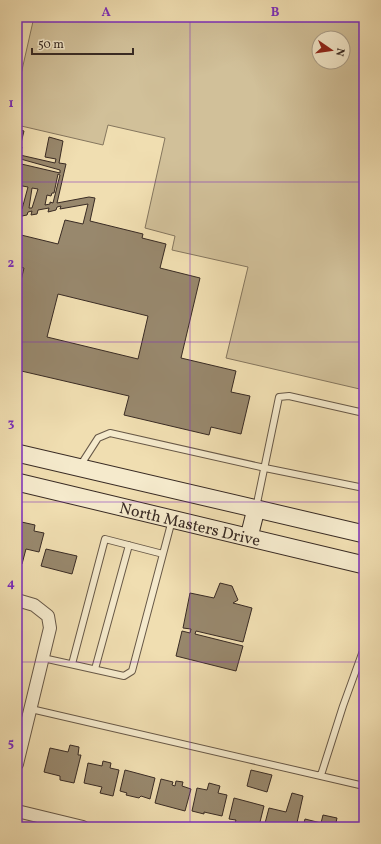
<svg xmlns="http://www.w3.org/2000/svg" width="381" height="844" font-family="Vollkorn,serif">
<style>
.green{fill:#d1c099;stroke:#85765e;fill-rule:evenodd}
.building{fill:#98886d;stroke:#392b24;fill-rule:evenodd}
.lines{fill:none;stroke-linecap:round;stroke-linejoin:round}
.lane-casing{stroke:#675847;stroke-width:8}
.street-casing{stroke:#675847;stroke-width:14}
.secondary-casing{stroke:#392b24;stroke-width:19}
.lane{stroke:#f5eacc;stroke-width:6}
.street{stroke:#f5eacc;stroke-width:12}
.secondary{stroke:#f5eacc;stroke-width:17}
.grid{fill:none;stroke:#7b2cbf;stroke-width:1;stroke-opacity:0.55}
.labels{text-anchor:middle;stroke-width:4;stroke-linejoin:round;paint-order:stroke}
.street-label{font-size:16px;fill:#392b24;stroke:#f5eacc}
.neatline{fill:none;stroke:#7b2cbf;stroke-width:1.5}
.grid-label{font-size:13px;text-anchor:middle;font-weight:bold;fill:#7b2cbf}
</style>
<rect width="100%" height="100%" fill="#f0deb1"/>
<filter id="stains"><feTurbulence type="fractalNoise" baseFrequency=".005" numOctaves="4"/><feColorMatrix values="0 0 0 0 .2 0 0 0 0 .09 0 0 0 0 .02 0 0 0 .5 -.17"/></filter>
<radialGradient id="worn" r=".72"><stop offset=".6" stop-color="#630" stop-opacity="0"/><stop offset="1" stop-color="#630" stop-opacity=".3"/></radialGradient>
<!-- green -->
<path class="green" d="M34,17H364V390L226,358L248,267L172,250L175,236L145,228L165,138L108,125L103,145L17,125V92ZM319,38H343V62H319Z"/>
<!-- building -->
<path class="building" d="M17,129L24,131L20,147H22L20,155L55,163L56,159L45,157L49,137L63,141L59,163L66,164L57,203L89,197L95,198L90,221L143,234L142,238L166,244L160,268L200,278L181,358L236,371L231,392L250,396L241,434L211,427L209,435L124,415L129,396L17,370V297L24,268L17,267V234L58,244L65,220L83,224L88,204L60,209L61,206L57,207L56,210L48,212L49,208L38,210L37,214L31,215L32,211L28,212L27,215L17,217V210L22,209L28,187L17,185V163L60,173V170L17,158ZM58,174L60,175L53,203L50,202V204L45,205L47,195L51,196L52,193H54ZM32,188L38,189L32,208H29ZM58,294L148,316L138,359L47,337Z
M17,521L35,525L34,531L44,533L39,552L26,549L22,564L17,563Z
M46,549L77,556L72,574L41,566Z
M220,583L232,586L238,600L233,603L252,608L243,642L196,631L195,634L243,646L236,671L176,656L182,631L190,633L191,629L183,628L190,593L214,598Z
M17,640L21,641L17,660Z
M70,745L79,747L78,755H81L74,783L60,780V776L44,772L50,748L68,752Z
M103,761L111,763L110,768L119,770L113,796L100,793L102,787L84,783L88,763L102,766Z
M364,768V780L360,779Z
M125,770L155,778L150,799L141,796L139,798L126,795L127,793L120,791Z
M251,770L272,775L267,792L247,786Z
M161,779L173,782L172,785L175,786L176,781L183,782L182,786L191,789L185,811L155,803Z
M209,783L220,786L218,793L227,795L222,816L204,812V814L192,811L197,788L207,790Z
M292,793L303,796L296,827H264L269,808L286,812Z
M234,798L264,806L259,826L250,824L248,826L235,823L236,820L229,819Z
M363,811L364,812V827H359Z
M323,815L337,818L335,827H303L305,819L321,823Z"/>
<g class="lines">
<defs>
<path id="lane" d="M80,466L98,438L110,433L265,468L364,488
M256,508L279,397L289,396L364,413
M43,658L124,676L132,671L172,520
M72,664L105,539L163,554
M95,669L129,545
M31,709L364,786
M321,775L343,706L364,648"/>
<path id="street" d="M17,600L34,605L48,616L50,628L17,764
M17,811L83,827"/>
<g id="secondary">
<path d="M17,453L364,534"/>
<path id="s1" d="M17,482L364,565"/>
<path d="M249,537L256,509"/>
</g>
</defs>
<!-- lane casing -->
<use href="#lane" class="lane-casing"/>
<!-- street casing -->
<use href="#street" class="street-casing"/>
<!-- secondary casing -->
<use href="#secondary" class="secondary-casing"/>
<!-- lane -->
<use href="#lane" class="lane"/>
<!-- street -->
<use href="#street" class="street"/>
<!-- secondary -->
<use href="#secondary" class="secondary"/>
</g>
<!-- grid -->
<path class="grid" d="M190,17V827M17,182H364M17,342H364M17,502H364M17,662H364"/>
<g class="labels">
<!-- street labels -->
<g class="street-label">
<text dy="6" stroke="none"><textPath href="#s1" startOffset="178">North Masters Drive</textPath></text>
</g>
</g>
<!-- margin -->
<rect width="381" height="844" fill="none" stroke="#f0deb1" stroke-width="44"/>
<!-- north arrow -->
<g transform="translate(331 50) rotate(103)"><circle r="19" fill="#f5eacc" stroke="#aa9e89"/>
<path d="M0-3L7 15L0 10L-7 15Z" fill="#8f2418"/>
<text y="-6" font-size="11" font-weight="bold" text-anchor="middle" fill="#392b24">N</text>
</g>
<!-- scale -->
<path d="M32 48v6h101v-6" fill="none" stroke="#392b24" stroke-width="2"/>
<text x="38" y="48" font-size="12" fill="#392b24" stroke="#f5eacc" stroke-width="3" paint-order="stroke">50 m</text>
<rect x="22" y="22" width="337" height="800" class="neatline"/>
<g class="grid-label">
<text x="106" y="16">A</text>
<text x="275" y="16">B</text>
<text x="11" y="107">1</text>
<text x="11" y="267">2</text>
<text x="11" y="427">3</text>
<text x="11" y="587">4</text>
<text x="11" y="747">5</text>
</g>
<rect width="100%" height="100%" filter="url(#stains)"/>
<rect width="100%" height="100%" fill="url(#worn)"/>
</svg>
